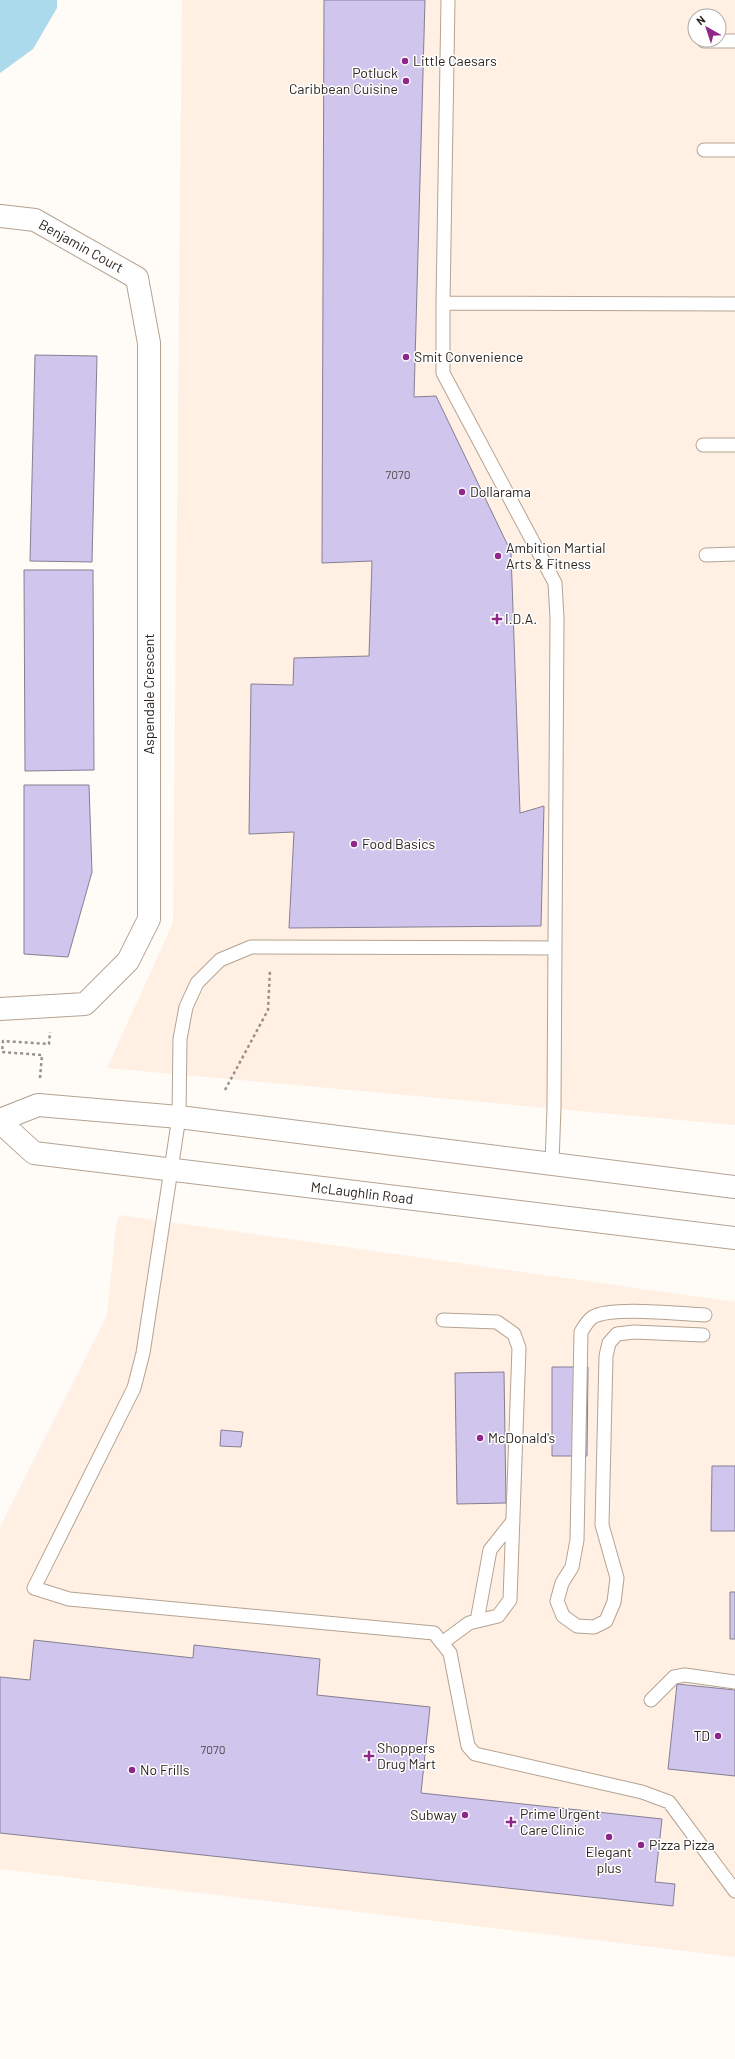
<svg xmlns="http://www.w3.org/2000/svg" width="735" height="2059" font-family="Barlow,sans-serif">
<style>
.built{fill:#fff0e3;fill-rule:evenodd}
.water{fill:#aadaeb}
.building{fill:#d0c5ec;stroke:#857f93}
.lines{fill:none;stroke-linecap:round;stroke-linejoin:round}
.service-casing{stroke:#b4a392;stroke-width:15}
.minor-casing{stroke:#b4a392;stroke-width:24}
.tertiary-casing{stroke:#b4a392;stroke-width:24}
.path{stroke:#98928d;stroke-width:2.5;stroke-dasharray:3 3;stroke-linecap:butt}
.service{stroke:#fff;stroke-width:13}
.minor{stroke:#fff;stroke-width:22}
.tertiary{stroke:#fff;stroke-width:22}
.poi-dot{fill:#8f268a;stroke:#fff;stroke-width:1.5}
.labels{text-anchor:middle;stroke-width:3;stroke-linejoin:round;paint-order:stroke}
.number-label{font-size:12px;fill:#554d52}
.poi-label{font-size:14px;fill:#2c251f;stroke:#fff;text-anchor:start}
.street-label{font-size:14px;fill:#2c251f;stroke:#fff}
</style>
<rect width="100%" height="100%" fill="#fffbf7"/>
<!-- built -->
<path class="built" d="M182,0H735V1125L107,1068L173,923ZM695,16H719V40H695Z
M119,1215L735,1302V1957L0,1869V1527L107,1315L116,1226Z"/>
<!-- water -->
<path class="water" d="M0,0H57V8L33,49L0,73Z"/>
<!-- building -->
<path class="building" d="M324,0H425L414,397L436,396L511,552L520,813L544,806L541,926L289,928L294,832L249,834L251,684L293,685L294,658L369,656L372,561L322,563Z
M35,355L97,356L92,562L30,561Z
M24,570H93L94,770L25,771Z
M24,785H89L92,872L68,957L24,954Z
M552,1367H588L587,1456H552Z
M504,1372L506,1503L457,1504L455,1373Z
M221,1430L243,1432L241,1447L220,1446Z
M712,1466H735V1531H711Z
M730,1592H735V1639H730Z
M34,1640L193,1658L194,1645L320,1659L317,1695L430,1707L421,1793L662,1819L655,1882L675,1884L673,1906L0,1833V1677L30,1680Z
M677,1684L735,1690V1776L668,1769Z"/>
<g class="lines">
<defs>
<path id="service" d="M704,41H735
M704,150H735
M443,303L448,0
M703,445H735
M706,555L735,554
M555,948L251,947L220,960L197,983L186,1007L180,1039L179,1117L143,1353L134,1388L34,1588L69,1599L434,1633L450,1653L468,1746L475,1754L642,1792L669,1802L735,1891
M552,1163L554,1107L557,618L555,583L443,373V303L735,304
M703,1335L634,1332L617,1334L609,1343L606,1356L602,1525L617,1578L614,1602L606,1621L594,1627L577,1626L563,1616L557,1601L562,1583L572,1567L577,1540L581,1332C584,1327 588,1320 593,1317C611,1306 681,1314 705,1315
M477,1621L490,1550L513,1521
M442,1643L469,1623L498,1616L510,1600L519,1348L514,1334L497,1322L443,1320
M651,1700L674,1677L685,1675L735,1682"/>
<path id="minor" d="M0,216L35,220L137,278L149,343V919L128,961L85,1004L0,1009"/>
<path id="tertiary" d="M0,1120L38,1105L179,1117L735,1187
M0,1122L34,1153L735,1238"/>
</defs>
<!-- service casing -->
<use href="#service" class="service-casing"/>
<!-- minor casing -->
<use href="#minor" class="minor-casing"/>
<!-- tertiary casing -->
<use href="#tertiary" class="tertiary-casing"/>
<!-- path -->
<path class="path" d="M40,1078L42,1055L2,1052L3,1041L49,1044L50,1032
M225,1090L268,1010L270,970"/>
<!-- service -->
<use href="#service" class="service"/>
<!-- minor -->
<use href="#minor" class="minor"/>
<!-- tertiary -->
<use href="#tertiary" class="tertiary"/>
</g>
<!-- markers -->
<g class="poi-dot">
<circle cx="405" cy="61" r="4"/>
<circle cx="406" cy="81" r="4"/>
<circle cx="406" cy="357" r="4"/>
<circle cx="462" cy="492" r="4"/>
<circle cx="498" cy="556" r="4"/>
<path d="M495 613h4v4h4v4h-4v4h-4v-4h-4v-4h4z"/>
<circle cx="354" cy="844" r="4"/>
<circle cx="480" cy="1438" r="4"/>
<circle cx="718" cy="1736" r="4"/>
<path d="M367 1750h4v4h4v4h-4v4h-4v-4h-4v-4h4z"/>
<circle cx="132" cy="1770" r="4"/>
<circle cx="465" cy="1815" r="4"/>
<path d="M509 1816h4v4h4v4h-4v4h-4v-4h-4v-4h4z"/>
<circle cx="609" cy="1837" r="4"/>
<circle cx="641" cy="1845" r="4"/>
</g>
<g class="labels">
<!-- number labels -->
<g class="number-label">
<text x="398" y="479">7070</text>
<text x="213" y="1754">7070</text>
</g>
<!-- poi labels -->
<g class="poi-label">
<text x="413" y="66">Little Caesars</text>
<text x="398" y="78" text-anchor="end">Potluck<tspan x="398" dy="16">Caribbean Cuisine</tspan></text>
<text x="414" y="362">Smit Convenience</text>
<text x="470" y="497">Dollarama</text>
<text x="506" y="553">Ambition Martial<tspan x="506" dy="16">Arts &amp; Fitness</tspan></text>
<text x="505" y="624">I.D.A.</text>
<text x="362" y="849">Food Basics</text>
<text x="488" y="1443">McDonald's</text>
<text x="710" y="1741" text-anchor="end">TD</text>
<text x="377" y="1753">Shoppers<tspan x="377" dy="16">Drug Mart</tspan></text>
<text x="140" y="1775">No Frills</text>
<text x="520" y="1819">Prime Urgent<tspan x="520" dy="16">Care Clinic</tspan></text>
<text x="457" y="1820" text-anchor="end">Subway</text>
<text x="649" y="1850">Pizza Pizza</text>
<text x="609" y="1857" text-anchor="middle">Elegant<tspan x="609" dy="16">plus</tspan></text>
</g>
<!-- street labels -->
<g class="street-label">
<text transform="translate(81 246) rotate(29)" y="5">Benjamin Court</text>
<text transform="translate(149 694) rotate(-90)" y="5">Aspendale Crescent</text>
<text transform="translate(362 1193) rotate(7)" y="5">McLaughlin Road</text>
</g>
</g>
<!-- north arrow -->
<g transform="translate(707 28) rotate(321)"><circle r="19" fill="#ffffff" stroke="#aba8a5"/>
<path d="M0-3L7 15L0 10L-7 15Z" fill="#8f268a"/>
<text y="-6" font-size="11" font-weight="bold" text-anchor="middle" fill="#2c251f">N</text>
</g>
</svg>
